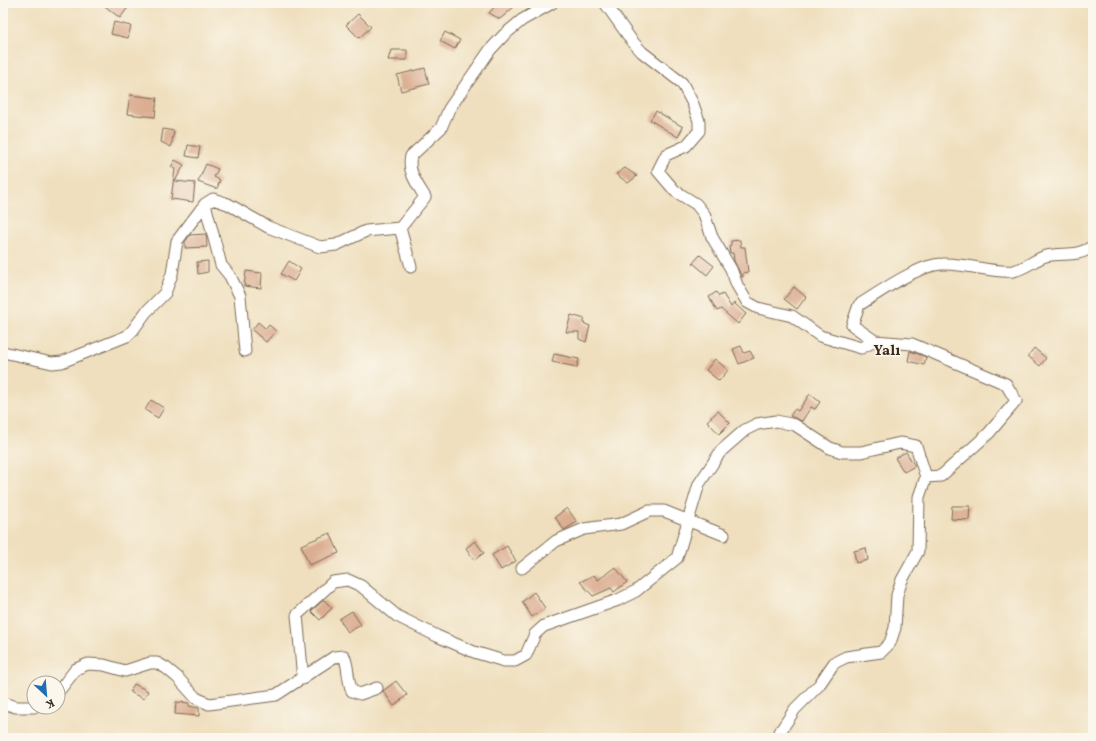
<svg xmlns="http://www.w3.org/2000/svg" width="1096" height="741" font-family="Vollkorn,serif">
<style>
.building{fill:#dbae92}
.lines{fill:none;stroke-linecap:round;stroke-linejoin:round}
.street-casing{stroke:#7a6956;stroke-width:13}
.street{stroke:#fff;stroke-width:11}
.labels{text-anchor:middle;stroke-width:3;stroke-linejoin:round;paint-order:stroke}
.district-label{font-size:15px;font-weight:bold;fill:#3b2a1e;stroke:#fbf7ec}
</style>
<rect width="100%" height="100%" fill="#fbf7ec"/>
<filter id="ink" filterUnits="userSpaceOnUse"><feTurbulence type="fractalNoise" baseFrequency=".025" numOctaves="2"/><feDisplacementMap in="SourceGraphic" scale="8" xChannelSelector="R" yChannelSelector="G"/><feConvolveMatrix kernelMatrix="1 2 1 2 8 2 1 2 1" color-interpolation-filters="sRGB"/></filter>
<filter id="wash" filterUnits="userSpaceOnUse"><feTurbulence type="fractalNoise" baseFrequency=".012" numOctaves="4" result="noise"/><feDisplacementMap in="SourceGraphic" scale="16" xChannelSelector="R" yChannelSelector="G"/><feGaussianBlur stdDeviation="0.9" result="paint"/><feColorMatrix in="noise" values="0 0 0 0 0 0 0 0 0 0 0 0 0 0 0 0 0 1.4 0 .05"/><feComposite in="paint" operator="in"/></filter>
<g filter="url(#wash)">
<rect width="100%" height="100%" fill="#efdfbe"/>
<g id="blocks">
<!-- building -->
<path class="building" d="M101,3H126L129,6L120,18Z
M498,3H505L514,7L500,19L489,13Z
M358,14L371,27L359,38L346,25Z
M114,22L131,26L128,38L111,34Z
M445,32L460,40L455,49L440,41Z
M391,50H407V60H388Z
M425,68L429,84L401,91L397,75Z
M130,95L157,98L155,117L127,114Z
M656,111L683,127L678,137L650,120Z
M163,129L174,131L171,147L161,142Z
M188,145L200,147L198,158L186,156Z
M175,160L184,165L175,181L195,183L193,202L171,199L175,169L171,167Z
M206,164L218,169L214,177L220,180L217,189L198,182Z
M625,168L637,176L628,183L616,174Z
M206,234L207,247L185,248V242L190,235Z
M740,240L741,247H745L748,272L743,273V277H742L734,261L733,253H730L729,246L731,245V241Z
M700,255L714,266L707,275L693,263Z
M208,261V272L198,274L197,262Z
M289,261L301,269L294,281L281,274Z
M246,271L262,273L261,288L244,286Z
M794,287L806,297L797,309L784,299Z
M716,292L719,296L723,294L731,307L734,303L746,314L738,324L721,309L717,311L709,297Z
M571,315L585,319L583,323L590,326L586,342L579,339V332H566Z
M258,322L266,329L269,325L276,331L266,342L252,330Z
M741,346L744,353L750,351L754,358L739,364L733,349Z
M1034,348L1046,358L1040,366L1028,356Z
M910,351L926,357L924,365L908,361Z
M554,354L579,359L577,367L552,362Z
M715,359L728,370L719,381L706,370Z
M810,394L820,402L815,409L811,407L802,421L790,416L795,409L798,411Z
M151,400L164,408L158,418L145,410Z
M718,411L730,423L719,434L707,421Z
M906,452L915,466L904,472L895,458Z
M952,506H970L969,520L951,519Z
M567,508L577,522L564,530L555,517Z
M330,533L339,553L309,565L301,545Z
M475,541L484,553L474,560L466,548Z
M507,546L516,561L501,570L492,555Z
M866,548L868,560L856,563L854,551Z
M615,567L627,582L614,592L611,588L593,596L580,582L594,575L598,580Z
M534,592L545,608L532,617L522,602Z
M324,600L332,608L320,620L311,611Z
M352,611L361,625L348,632L339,619Z
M396,681L407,695L394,706L383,691Z
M134,684L148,691L144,699L130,692Z
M176,702L189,703V706L199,708V716L175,714Z"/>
</g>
</g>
<g filter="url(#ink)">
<use href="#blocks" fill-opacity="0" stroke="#7a6956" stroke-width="1"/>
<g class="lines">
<defs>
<path id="street" d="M605,3L632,41L642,52L682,83L693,104L699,121V131L686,146L666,155L658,171L675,191L696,204L704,214L712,237L731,269L737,285L747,302L758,308L792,316L820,336L861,348L875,341L912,344L1006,384L1016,401L989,433L941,476L926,477
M205,204L221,265L230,276L240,296L245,351
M400,228L411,267
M875,341L852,325L859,305C880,292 919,264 943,264C967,263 989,273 1013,271C1025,269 1035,259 1046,256C1064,252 1077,258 1093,246
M3,352L52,363L62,362L127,336L133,330L146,312L165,293L172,274L177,241L205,204L213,199L228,204L268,227L320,247L336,245L366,231L400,228L425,197C417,184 407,171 411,156L441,128L449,109L490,50L504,35L522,20L552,3
M522,568L556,541L584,529L621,524L649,511H664L724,535
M303,679L297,615L333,582L348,580L361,586L397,616L437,636L474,652L504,661H515L526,655L535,634L544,626L618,600L636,591L677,558L699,484L721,451L745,430L757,424L776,421L795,425L830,448L842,452H861L900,443L916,446L926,477L919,497L918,551L902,580L897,595L895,628L890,643L881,652L846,657L834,663L819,685L795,709L776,738
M58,692L76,669L88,664L104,665L125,671L150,663H157L166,668L177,677L196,698L209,704L276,695L334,657L344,656C349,667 347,680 352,691L360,694L377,688
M3,703L16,707H34"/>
</defs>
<!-- street casing -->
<use href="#street" class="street-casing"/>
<!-- street -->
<use href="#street" class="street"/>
</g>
</g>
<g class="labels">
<!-- district labels -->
<g class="district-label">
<text x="887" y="355">Yalı</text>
</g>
</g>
<!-- margin -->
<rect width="1096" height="741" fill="none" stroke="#fbf7ec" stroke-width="16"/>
<!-- north arrow -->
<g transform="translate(46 695) rotate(154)"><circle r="19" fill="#fbf7ec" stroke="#aea59a"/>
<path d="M0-3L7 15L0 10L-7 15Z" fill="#1f6fb2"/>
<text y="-6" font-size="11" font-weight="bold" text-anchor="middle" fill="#3b2a1e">K</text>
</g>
</svg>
